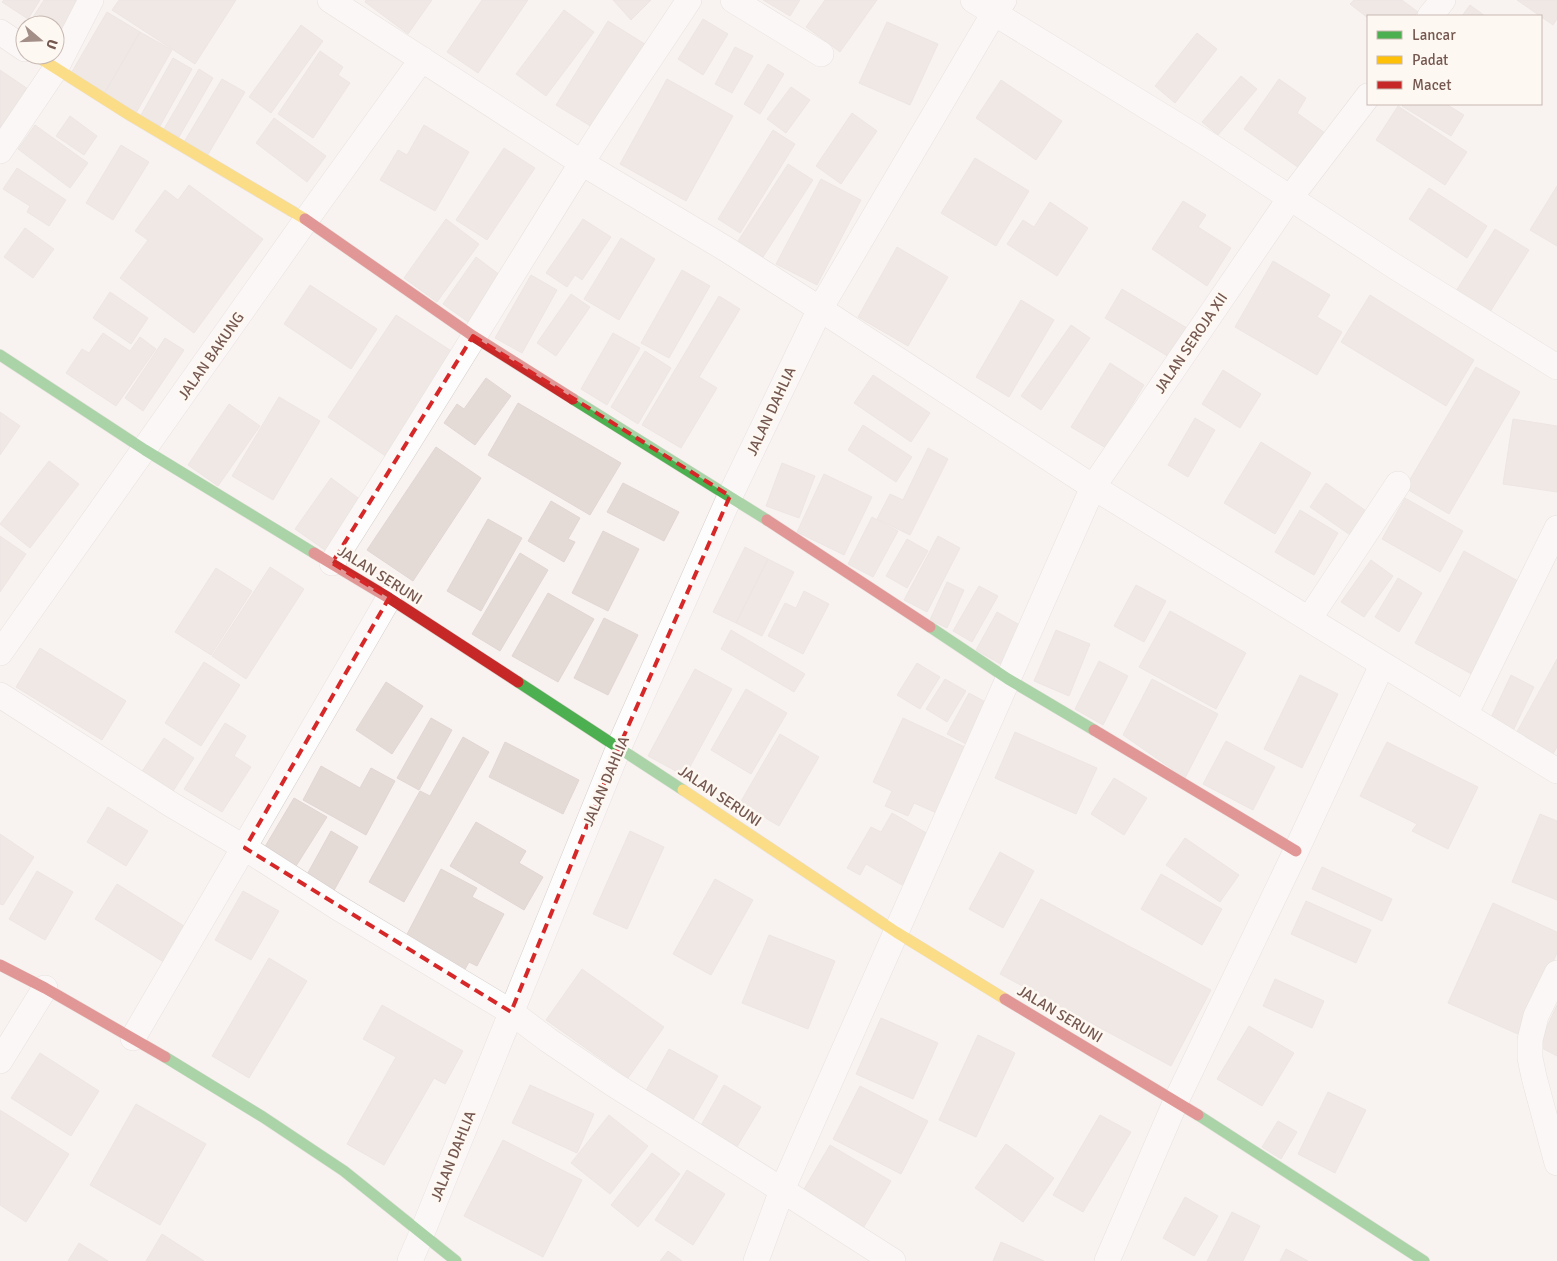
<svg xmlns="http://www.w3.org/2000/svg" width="1557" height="1261" font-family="Signika,sans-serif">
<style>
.building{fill:#e4dbd7;stroke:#e1d6d2}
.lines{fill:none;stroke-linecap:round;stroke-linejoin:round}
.street-casing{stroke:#d5cecb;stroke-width:26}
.fast-casing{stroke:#d8cfcb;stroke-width:12}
.slow-casing{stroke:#d8cfcb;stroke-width:12}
.jam-casing{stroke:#d8cfcb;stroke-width:12}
.street{stroke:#fefdfd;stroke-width:25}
.fast{stroke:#4caf50;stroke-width:11}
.slow{stroke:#ffc107;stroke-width:11}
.jam{stroke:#c62828;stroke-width:11}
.marked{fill:none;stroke:#d62828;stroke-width:4;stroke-dasharray:10 6;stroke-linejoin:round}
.labels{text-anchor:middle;stroke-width:5;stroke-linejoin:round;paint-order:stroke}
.street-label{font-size:15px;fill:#755850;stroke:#fef8f2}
</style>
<rect width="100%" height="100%" fill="#f8f3f0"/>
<!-- building -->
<path class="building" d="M4,0H40L28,19L2,2Z
M44,0H85L55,47V25H28Z
M119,0H236L195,64L112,10Z
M366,0H432L408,34L365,2Z
M482,0H528L478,73L447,52Z
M613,0H651L631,20Z
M763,0H800L790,16Z
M825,0H877L840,52L806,27Z
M1354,0H1402L1418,12L1414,16H1368V18L1350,4Z
M1517,0H1557V19L1553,25Z
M1470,5L1485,16H1462Z
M564,10L594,32L546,96L516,74Z
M107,12L140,32L104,94L70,75Z
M703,19L728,34L703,75L678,59Z
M608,21L648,46L597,130L556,105Z
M887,22L938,44L910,105L859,83Z
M301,25L323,41L271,113L249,97Z
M140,32L172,50L136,113L104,94Z
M1197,33L1217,49L1175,103L1155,86Z
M735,47L753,56L732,93L715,84Z
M320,51L343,67L338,75L350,83L313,138L278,114Z
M173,58L192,69L160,126L141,115Z
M768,64L784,74L760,114L744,104Z
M199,69L213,78L179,137L164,129Z
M0,70L31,91L0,136Z
M1241,76L1257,89L1218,135L1202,122Z
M222,79L245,92L207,156L184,142Z
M667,79L733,116L686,201L620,164Z
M1279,79L1306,98L1297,113L1325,133L1299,168L1244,129Z
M1001,80L1062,121L1036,160L976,118Z
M791,87L810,100L786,133L767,119Z
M1404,104H1446L1464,115L1451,136L1402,106Z
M1398,106L1467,152L1445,185L1376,140Z
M852,113L877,131L841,184L816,166Z
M70,116L97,136L84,155L56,136Z
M274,118L326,156L307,182L256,143Z
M35,125L88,163L70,188L18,149Z
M424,125L469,152L435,211L380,180L398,150L407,155Z
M773,130L795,144L740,233L718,219Z
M121,145L149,162L113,220L86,203Z
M504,148L535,168L487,240L456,220Z
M975,158L1029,191L996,246L941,213Z
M788,164L813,180L763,257L738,241Z
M17,168L66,200L49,226L27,212L30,206L3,189Z
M821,179L861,200L817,285L776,264Z
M189,185L263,239L194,333L120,278L148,240L135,231L165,190L178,200Z
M1557,186V246L1530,230Z
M1429,188L1487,226L1467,258L1409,219Z
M1183,201L1206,215L1198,227L1231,248L1207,286L1152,249Z
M1050,202L1088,228L1057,276L1007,244L1023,220L1034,227Z
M446,219L479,244L437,302L404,278Z
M583,219L611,237L582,280L575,275L567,287L546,273Z
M25,228L54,249L33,278L4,257Z
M1495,229L1529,250L1490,312L1456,291Z
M621,238L655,259L619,320L584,299Z
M897,247L948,277L908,346L858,317Z
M476,257L504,278L471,324L443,304Z
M1273,261L1330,295L1317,317L1342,332L1317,375L1235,327Z
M682,270L710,286L669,358L641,343Z
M531,275L557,290L522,353L495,338Z
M310,285L377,329L351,369L284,324Z
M1122,289L1192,331L1174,360L1105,318Z
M110,292L148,318L131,344L93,318Z
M571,294L590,307L556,356L537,343Z
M1370,295L1474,360L1446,406L1341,342Z
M719,296L740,309L699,377L717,388L681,448L642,425Z
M1021,300L1054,320L1009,397L976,377Z
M396,315L456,354L387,457L328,417Z
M1071,325L1090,338L1041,410L1021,396Z
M103,333L130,351L140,337L156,349L116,406L66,373L82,349L89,353Z
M613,333L640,348L607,405L581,389Z
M165,338L184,350L143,411L125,398Z
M645,351L671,368L638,424L611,407Z
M1110,363L1144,385L1106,448L1071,427Z
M1476,367L1520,392L1449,514L1405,488Z
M1223,370L1261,394L1240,428L1202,404Z
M873,375L930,413L911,442L854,403Z
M486,378L511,396L475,445L444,423L457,404L464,409Z
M279,397L320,421L273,500L232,476Z
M518,403L621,463L590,515L488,455Z
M229,404L260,426L218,486L188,465Z
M0,412L20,426L0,455Z
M1195,418L1215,430L1188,477L1168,465Z
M1513,419L1557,426V492L1503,484Z
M863,425L912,457L896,482L848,450Z
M1261,442L1311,473L1275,534L1224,503Z
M436,447L481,478L413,581L367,550Z
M928,448L948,459L910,535L877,519L890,494L903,500Z
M49,461L79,484L30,548L0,524Z
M782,463L815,476L799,518L766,506Z
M824,474L872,497L844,555L797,532Z
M331,478L365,503L329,553L295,529Z
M623,483L679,512L664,541L607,512Z
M1326,483L1369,513L1353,537L1310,507Z
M1405,498L1463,531L1440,572L1382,539Z
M551,501L580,518L568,539L575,542L564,562L528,541Z
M1300,510L1338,533L1314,575L1275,552Z
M872,517L898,531L873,577L848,564Z
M488,519L522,538L481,611L447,591Z
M603,531L639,549L608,611L572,593Z
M0,536L26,554L0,592Z
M938,536L960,548L927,612L904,600Z
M907,539L928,551L907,588L886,576Z
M745,547L768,559L736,623L713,612Z
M1464,551L1527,586L1477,677L1415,643Z
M520,553L548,570L500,651L472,634Z
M768,559L794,572L762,636L736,623Z
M1371,560L1393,576L1364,617L1341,602Z
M270,567L304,589L246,679L212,656Z
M216,568L252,591L211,655L175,632Z
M1398,578L1422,593L1399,632L1375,617Z
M947,582L964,590L947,628L930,620Z
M1136,585L1166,601L1144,642L1114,626Z
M979,586L998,596L972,642L953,631Z
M804,591L829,604L803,654L768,636L785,603L796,608Z
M548,593L594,619L558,682L512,656Z
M1170,611L1246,653L1216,709L1139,667Z
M997,612L1025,628L1004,666L976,650Z
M604,618L638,635L608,695L574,678Z
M731,630L805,674L794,692L721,649Z
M1056,630L1090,644L1069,696L1034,681Z
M40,648L126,701L102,740L16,687Z
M1557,659V747L1550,759L1513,739Z
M1099,661L1128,676L1103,725L1075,709Z
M204,662L240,685L201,746L165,723Z
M917,663L940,677L920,709L897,695Z
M695,669L732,689L685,776L648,756Z
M1300,675L1338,694L1302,768L1264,749Z
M1511,675L1534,687L1511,735L1488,724Z
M945,679L966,691L947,722L926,709Z
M1152,679L1218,714L1185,778L1123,735Z
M386,682L423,706L392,754L356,730Z
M746,689L787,713L751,774L711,750Z
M969,693L991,705L968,745L947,734Z
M431,718L452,730L419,790L397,778Z
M903,718L969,749L939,814L914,803L908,816L885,806L892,791L873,782Z
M225,723L246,736L234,756L251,767L222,812L184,789Z
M1015,732L1097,768L1076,814L995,778Z
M780,734L819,757L779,826L740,803Z
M463,737L489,752L404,902L369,882L420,791L430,796Z
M164,738L194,758L170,796L139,776Z
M1226,741L1275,767L1253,810L1203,784Z
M505,742L579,780L563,814L489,777Z
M1387,742L1478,787L1448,849L1412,831L1417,824L1360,796Z
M321,766L360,788L371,768L395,781L366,835L303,800Z
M1114,778L1147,798L1124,835L1091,814Z
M294,798L327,817L291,874L260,855Z
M108,807L148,831L126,866L87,842Z
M892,813L930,835L902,885L866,864L860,875L847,868L871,827L881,832Z
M1540,814L1557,821V900L1512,882Z
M476,822L526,851L519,863L543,877L524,910L450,866Z
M331,831L358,847L332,894L305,878Z
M630,831L664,847L627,929L593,914Z
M0,834L34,857L3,905L0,904Z
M1185,838L1239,875L1220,902L1166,865Z
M1000,852L1034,871L1003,928L969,909Z
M1322,867L1392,899L1382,921L1312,889Z
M441,869L477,888L472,897L504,914L477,966L469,962L464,971L404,940Z
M37,871L73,892L45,940L9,919Z
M1161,874L1222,909L1202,945L1141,909Z
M715,879L753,900L711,975L673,954Z
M117,884L192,931L170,966L95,919Z
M243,891L279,911L251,960L215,940Z
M1041,899L1211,990L1171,1066L1000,974Z
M1306,901L1371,930L1356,963L1291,934Z
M1493,903L1557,932V953L1520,1035L1448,1003Z
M769,935L835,961L808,1029L742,1003Z
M269,958L307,981L249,1078L212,1056Z
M582,969L664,1027L628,1078L546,1020Z
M1275,979L1324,1001L1312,1028L1263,1006Z
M382,1005L463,1051L445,1084L434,1078L384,1165L347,1144L396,1057L363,1039Z
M1557,1005V1056L1538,1046Z
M881,1018L938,1043L913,1099L856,1074Z
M1249,1026L1294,1053L1262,1106L1217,1079Z
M978,1035L1015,1053L976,1137L939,1120Z
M669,1049L718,1076L691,1123L643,1096Z
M40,1053L99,1091L71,1136L11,1098Z
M530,1085L594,1114L577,1153L512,1123Z
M724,1085L761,1107L735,1150L699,1129Z
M860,1086L928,1121L901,1174L833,1139Z
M1328,1092L1366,1110L1335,1173L1298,1154Z
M136,1104L206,1144L160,1225L90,1185Z
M0,1110L69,1154L26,1222L0,1205Z
M609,1115L648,1146L610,1194L571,1163Z
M1100,1115L1131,1132L1083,1212L1053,1195Z
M1278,1121L1297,1132L1281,1159L1262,1147Z
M503,1140L582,1180L543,1257L464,1216Z
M1006,1144L1054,1178L1023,1222L975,1188Z
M830,1145L891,1181L862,1230L801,1194Z
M652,1153L680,1174L638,1227L611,1205Z
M687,1170L725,1194L693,1245L655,1220Z
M1185,1197L1218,1216L1194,1256L1163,1238Z
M1232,1212L1260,1226L1243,1261H1207Z
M162,1234L204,1261H146Z
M1001,1242L1044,1261H993Z
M79,1243L108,1261H68Z
M1286,1249L1308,1261H1280Z
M668,1251L682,1261H660Z"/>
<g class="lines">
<defs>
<path id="street" d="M330,0L582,163L726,249L820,309L1093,487L1557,771
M733,0L821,54
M1004,0L994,13L1211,146L1394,266L1557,367
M1430,16L1443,0
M0,32L25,49
M0,151L56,68L91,0
M332,563C417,431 498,297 581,164C615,109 653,55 689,0
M1309,619L1398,484
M0,653L306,220L422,59
M0,695L172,805L245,848L337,907L511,1012L548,1040L613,1084L782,1190L893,1261
M1465,715L1557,528
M1557,973L1536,1016L1530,1040V1058L1534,1077L1557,1163
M133,1038L389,598
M0,1061L45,988
M410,1261L422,1233L619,747L730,496L820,309L994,13L973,0
M756,1261L782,1190L1093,487L1290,198L1368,96
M1107,1261L1176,1101L1296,851L1382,665"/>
<path id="fast" d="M0,355L145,450L314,553
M573,399L767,520
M930,627L1008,679L1094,730
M518,682L683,790
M165,1057L263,1117L344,1171L456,1261
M1198,1115L1424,1261"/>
<path id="slow" d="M35,55L128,114L305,219
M683,790L896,932L1005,999"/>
<path id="jam" d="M305,219L473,336L573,399
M767,520L930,627
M314,553L389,598L518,682
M1094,730L1296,851
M0,965L45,988L165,1057
M1005,999L1198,1115"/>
</defs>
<!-- street casing -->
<use href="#street" class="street-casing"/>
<!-- fast casing -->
<use href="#fast" class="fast-casing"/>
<!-- slow casing -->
<use href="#slow" class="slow-casing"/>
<!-- jam casing -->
<use href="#jam" class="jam-casing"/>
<!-- street -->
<use href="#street" class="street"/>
<!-- fast -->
<use href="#fast" class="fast"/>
<!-- slow -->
<use href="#slow" class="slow"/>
<!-- jam -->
<use href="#jam" class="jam"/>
</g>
<!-- marked area -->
<path d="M0 0H1557V1261H0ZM473,336L730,496L619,747L511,1012L245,848L389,598L332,563Z" fill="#f8f3f0" fill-opacity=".55" fill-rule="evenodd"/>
<path class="marked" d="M473,336L730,496L619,747L511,1012L245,848L389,598L332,563Z"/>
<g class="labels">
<!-- street labels -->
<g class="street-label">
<text transform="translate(1191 343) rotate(-56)" y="5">JALAN SEROJA XII</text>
<text transform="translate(211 356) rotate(-55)" y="5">JALAN BAKUNG</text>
<text transform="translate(771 411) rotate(-65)" y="5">JALAN DAHLIA</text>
<text transform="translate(380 575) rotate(32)" y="5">JALAN SERUNI</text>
<text transform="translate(606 781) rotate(-67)" y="5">JALAN DAHLIA</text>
<text transform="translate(720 796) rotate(34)" y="5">JALAN SERUNI</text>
<text transform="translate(1060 1014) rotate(31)" y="5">JALAN SERUNI</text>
<text transform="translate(453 1156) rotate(-68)" y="5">JALAN DAHLIA</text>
</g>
</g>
<!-- legend -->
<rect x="1367" y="15" width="175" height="90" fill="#fef8f2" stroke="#c7b8b1"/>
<rect x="1377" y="31" width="25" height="8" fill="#4caf50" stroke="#c7b8b1"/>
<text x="1412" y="40" font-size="15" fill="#755850">Lancar</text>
<rect x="1377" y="56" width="25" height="8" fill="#ffc107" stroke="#c7b8b1"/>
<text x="1412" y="65" font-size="15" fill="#755850">Padat</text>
<rect x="1377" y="81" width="25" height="8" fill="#c62828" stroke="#c7b8b1"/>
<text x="1412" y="90" font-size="15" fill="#755850">Macet</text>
<!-- north arrow -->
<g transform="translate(40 40) rotate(109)"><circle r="24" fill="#fef8f2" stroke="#c7b8b1"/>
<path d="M0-4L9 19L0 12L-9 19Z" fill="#a38e88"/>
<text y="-8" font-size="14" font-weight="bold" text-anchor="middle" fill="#755850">U</text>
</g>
</svg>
